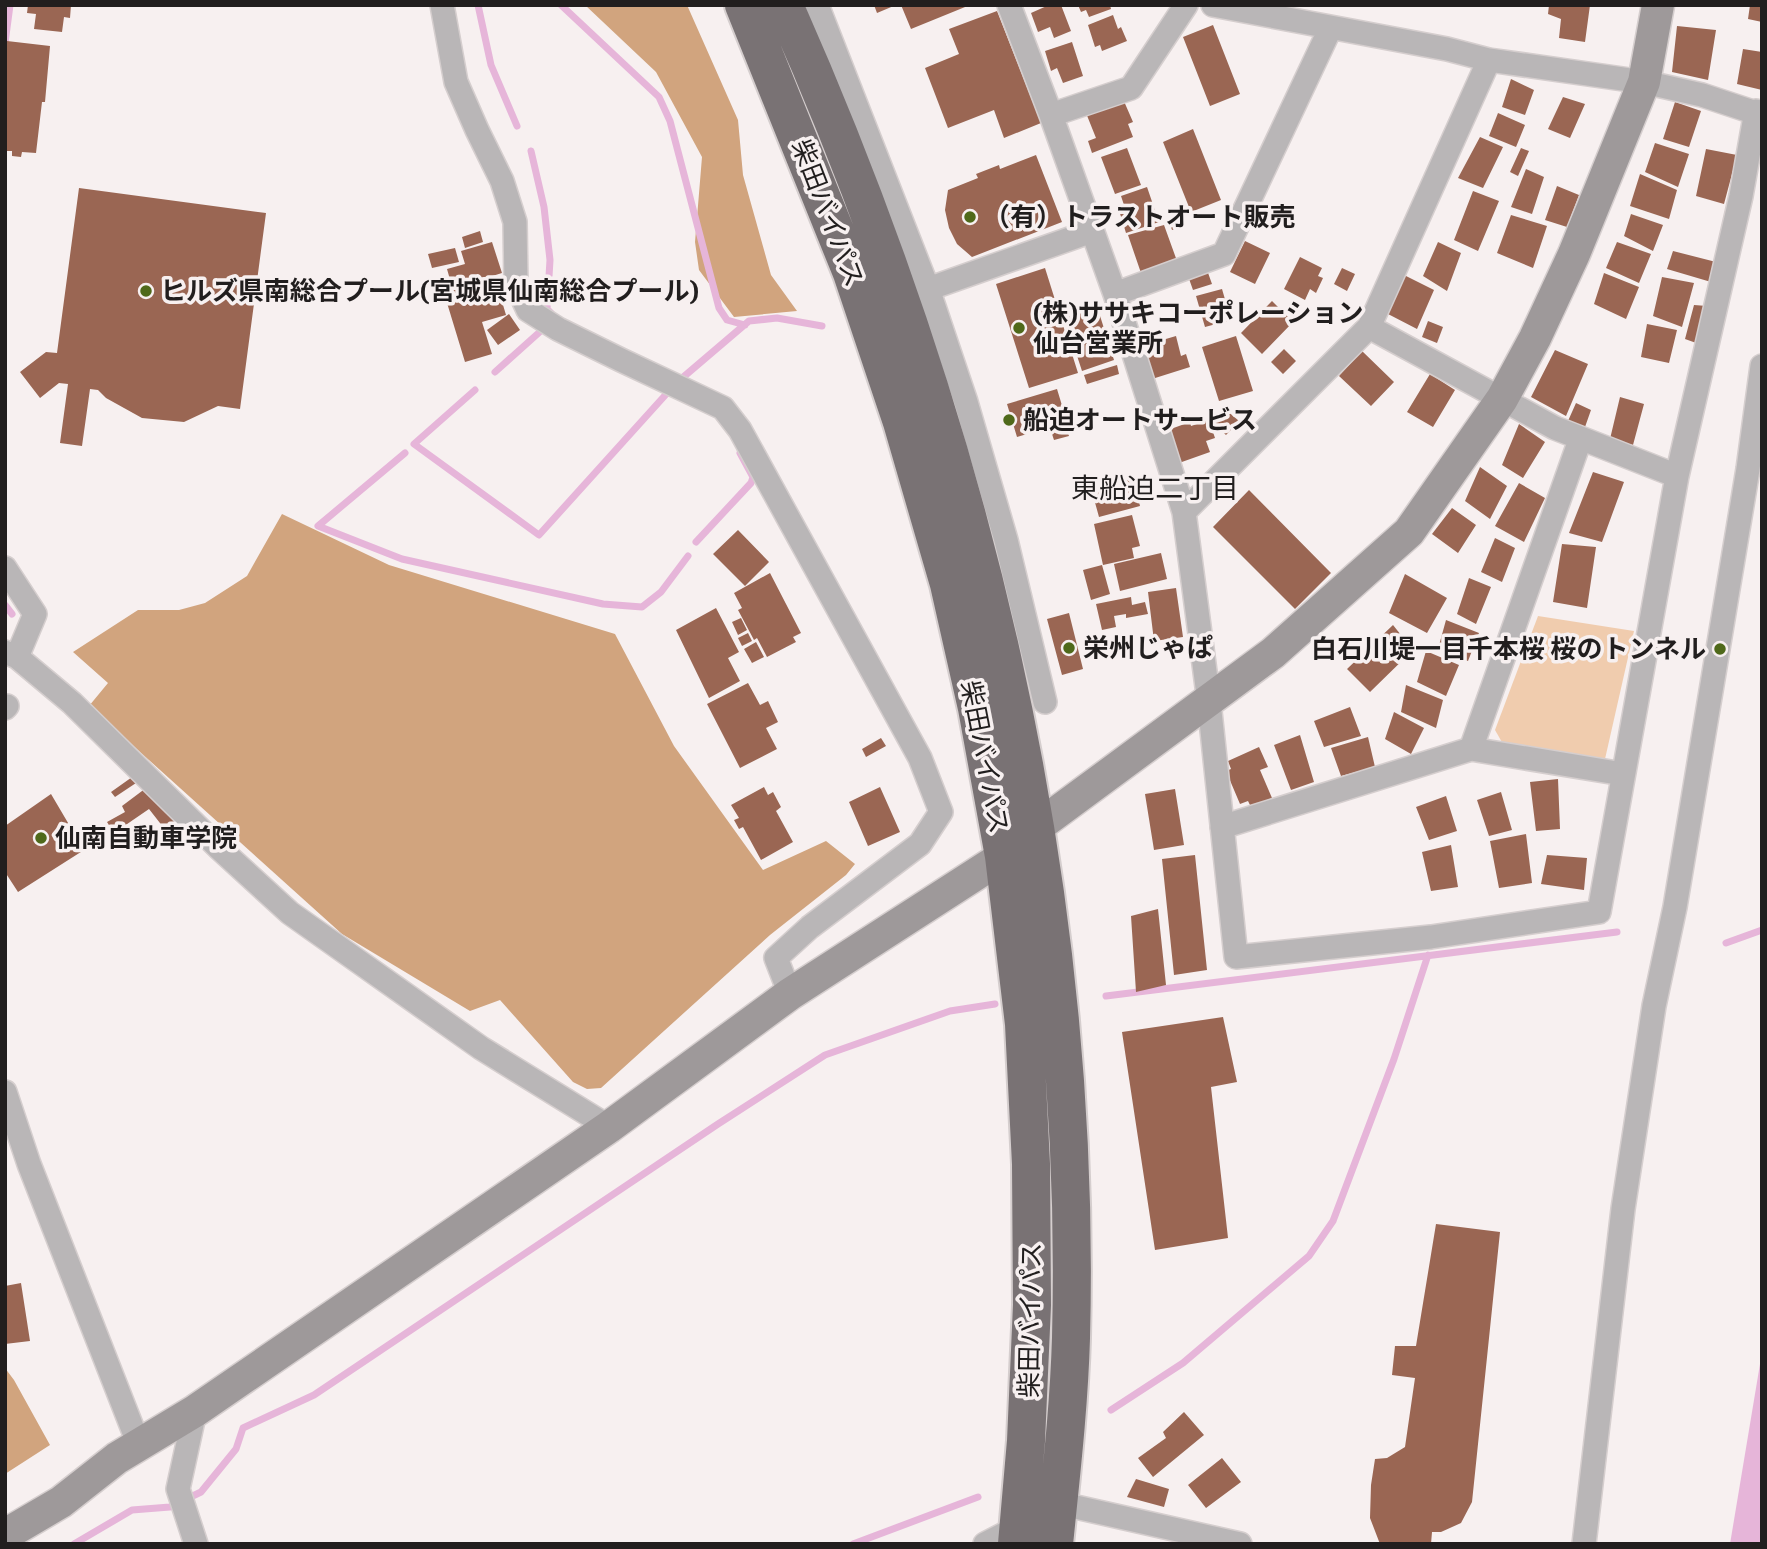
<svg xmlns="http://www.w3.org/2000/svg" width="1767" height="1549" font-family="'Exo 2','Noto Sans JP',sans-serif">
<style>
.green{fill:#f0ccae}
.forest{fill:#d1a47e}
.water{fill:#e6b5d9}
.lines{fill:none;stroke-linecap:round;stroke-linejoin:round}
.stream{stroke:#e6b5d9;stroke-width:7}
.building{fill:#9a6653}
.street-casing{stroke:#d5cece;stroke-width:26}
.secondary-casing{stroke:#d5cece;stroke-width:35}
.highway-casing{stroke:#d5cece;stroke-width:42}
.street{stroke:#b9b6b7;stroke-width:23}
.secondary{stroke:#9e999a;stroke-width:32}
.highway{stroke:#797274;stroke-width:38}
.poi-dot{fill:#4f691a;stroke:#f7f0f0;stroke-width:2.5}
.labels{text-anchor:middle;stroke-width:7;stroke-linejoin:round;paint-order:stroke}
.street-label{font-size:26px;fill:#211e1e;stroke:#f7f0f0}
.poi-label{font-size:26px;font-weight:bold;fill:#211e1e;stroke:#f7f0f0;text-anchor:start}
.neighbourhood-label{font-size:28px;fill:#211e1e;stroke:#f7f0f0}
</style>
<rect width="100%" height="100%" fill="#f7f0f0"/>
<!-- green -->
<path class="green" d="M1538,616L1634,631L1605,759L1503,744L1495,730Z"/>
<!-- forest -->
<path class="forest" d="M585,5H687L738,120L743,175L771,275L797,311L734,317L699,270L695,242L702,157L656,72Z
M282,514L389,565L615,634L674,746L763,870L826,841L855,864L846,875L770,935L601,1088L587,1089L573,1082L500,1000L470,1011L342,934L89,706L108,683L73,652L138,610H179L205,603L247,576Z
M5,1368L14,1380L50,1445L5,1474Z"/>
<!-- water -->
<path class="water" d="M1762,1352V1544H1730Z"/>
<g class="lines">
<!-- stream -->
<path class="stream" d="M478,5L491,65L517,126
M561,5L659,97L670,121L719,308L727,320L745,325
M5,43L10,5
M531,151L544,207L550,260L547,309L551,313
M495,372L543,329
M681,379L749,321L777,318L822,326
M475,390L414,444L539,535L669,391L672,393
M405,453L318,526L402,559L603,604L642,607L661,592L688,556
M696,542L751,483L753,477L740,453
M5,605L12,614
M1726,943L1762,930
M1106,996L1617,932
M1111,1410L1183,1363L1309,1256L1333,1221L1394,1059L1428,955
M74,1544L132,1510L170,1507L201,1492L236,1449L243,1428L314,1395L718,1124L825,1055L950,1011L995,1004
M853,1544L978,1497"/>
</g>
<!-- building -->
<path class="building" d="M28,5H71L70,18L64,17L62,32L34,29L36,14L27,13Z
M874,5H896L877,13Z
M901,5H970L911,29Z
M1049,5H1061L1071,31L1054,38L1050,27L1038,32L1031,13Z
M1078,5H1110L1111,9L1089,17L1086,10L1081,12Z
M1549,5H1590L1585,42L1559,38L1561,19L1548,14Z
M1750,5H1762V22L1748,19Z
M997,11L1041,123L1004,138L994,110L948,128L925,68L959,54L949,29Z
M1113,15L1118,29L1121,27L1127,41L1102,51L1100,45L1095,47L1088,25Z
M1213,25L1240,94L1210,106L1183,37Z
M1677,26L1716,30L1708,80L1672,72Z
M7,41L50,46L45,102H42L36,153L22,152L21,157L12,156V151H5Z
M1072,42L1083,76L1063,83L1057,68L1051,71L1045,51Z
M1743,49L1762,52V90L1737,84Z
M1511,79L1534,90L1525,115L1502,107Z
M1563,97L1585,104L1570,138L1548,129Z
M1123,99L1133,122L1128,124L1133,137L1092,153L1088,141L1096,138L1086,113Z
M1675,102L1701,111L1689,147L1663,139Z
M1498,113L1525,125L1516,147L1489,136Z
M1193,129L1221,200L1191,212L1163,142Z
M1480,137L1503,147L1483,188L1458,178Z
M1655,143L1689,154L1678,187L1645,172Z
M1127,148L1141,185L1115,194L1101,157Z
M1521,148L1529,151L1518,176L1510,172Z
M1706,149L1737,155L1724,204L1696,196Z
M1036,155L1062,222L972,257L957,244L949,228L945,210L948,190L978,178L976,174L999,165L1000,169Z
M1526,169L1544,177L1532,214L1511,207Z
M1640,174L1677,190L1669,219L1630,206Z
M1557,186L1579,195L1567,227L1545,220Z
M1147,187L1159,222L1126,233L1118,207L1124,205L1121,196Z
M79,188L266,213L240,409L218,406L184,422L142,418L106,398L98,390L90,389L82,446L60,443L68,384L59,383L40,398L20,372L46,352L57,353Z
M1473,191L1499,201L1478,251L1454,240Z
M1631,214L1663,225L1653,251L1624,236Z
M1511,215L1547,226L1533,268L1497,253Z
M1182,216L1186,225L1172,230L1169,221Z
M1164,225L1177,261L1141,273L1128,235Z
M480,231L483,242L465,248L462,237Z
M1245,241L1270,253L1255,284L1230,272Z
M492,242L502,273L441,292L440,287L451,283L447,269L465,264L461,251Z
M1438,242L1461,253L1447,291L1423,276Z
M1617,242L1651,254L1639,283L1606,268Z
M455,248L459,262L432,268L428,254Z
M1673,251L1716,262L1711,282L1667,269Z
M1300,257L1322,268L1318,276L1323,278L1316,293L1310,289L1305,300L1284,289Z
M1045,268L1078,373L1029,388L996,284Z
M1342,268L1355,274L1347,291L1334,284Z
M1207,270L1212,284L1193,290L1188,276Z
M1604,273L1639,287L1626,319L1594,304Z
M1402,274L1434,290L1417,329L1388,314Z
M1662,277L1694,283L1682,327L1653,316Z
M495,278L506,315L482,322L492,354L465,362L444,293Z
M1222,289L1231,320L1205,327L1196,296Z
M1095,300L1114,360L1082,371L1062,310Z
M1272,301L1293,322L1262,354L1241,333Z
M1694,305L1707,306L1699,344L1685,339Z
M509,314L520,330L498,345L487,330Z
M1428,321L1443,327L1437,343L1422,337Z
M1647,324L1677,330L1669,363L1641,357Z
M1176,336L1181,356L1186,354L1190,367L1152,379L1142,346Z
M1236,336L1253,391L1219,401L1202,347Z
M1284,349L1296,361L1283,374L1271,362Z
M1555,350L1588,364L1566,416L1531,397Z
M1362,351L1394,382L1371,406L1339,376Z
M1117,365L1119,374L1087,384L1084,375Z
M1430,374L1455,390L1433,427L1407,412Z
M1057,389L1067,422L1017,437L1007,404Z
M1620,397L1644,404L1633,445L1610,439Z
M1576,403L1591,410L1585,427L1568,421Z
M1226,410L1239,421L1226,435L1214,423Z
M1209,420L1215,438L1206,441L1210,452L1179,463L1168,430L1190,422L1191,426Z
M1519,424L1545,442L1523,478L1502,465Z
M1066,427L1069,436L1054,440L1051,431Z
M1480,467L1507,486L1490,519L1465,501Z
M1593,472L1624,482L1602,542L1569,533Z
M1133,477L1140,506L1099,517L1091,488Z
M1519,483L1545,498L1524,542L1495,526Z
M1249,490L1331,573L1295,609L1213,527Z
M1452,508L1476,525L1458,553L1432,534Z
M1132,515L1140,546L1132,548L1134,558L1103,565L1094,524Z
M738,530L769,562L745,586L713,554Z
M1495,538L1515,548L1502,582L1481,572Z
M1562,544L1596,547L1587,608L1553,602Z
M1161,553L1167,579L1120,591L1114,564Z
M1102,565L1110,594L1091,600L1083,570Z
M770,573L801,633L793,637L796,642L767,657L757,638L754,640L738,610L742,608L734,593Z
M1405,574L1447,598L1427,633L1389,613Z
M1469,578L1491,587L1476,624L1457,614Z
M1176,588L1183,637L1154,641L1148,592Z
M1131,597L1132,605L1145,602L1148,614L1126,618V614L1114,616L1116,627L1102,630L1096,604Z
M716,608L739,652L728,658L740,681L709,698L676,630Z
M1069,613L1083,669L1062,675L1047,619Z
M741,618L747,630L738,635L732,622Z
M1446,620L1479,633L1468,661L1438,649Z
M1393,625L1413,650L1370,692L1347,669Z
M748,633L752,641L742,646L738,638Z
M756,642L764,657L752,663L744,649Z
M1426,651L1459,665L1446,696L1417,682Z
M748,683L760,705L768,701L778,722L766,728L777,749L740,768L707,704Z
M1406,685L1443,700L1436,728L1401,712Z
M1350,707L1361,736L1324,747L1314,721Z
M1394,712L1424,728L1411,754L1385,739Z
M1300,735L1314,782L1291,790L1274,745Z
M1368,737L1375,767L1341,776L1331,748Z
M881,738L886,746L866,757L862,749Z
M1259,747L1268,767L1260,770L1272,798L1251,807L1248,801L1240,804L1226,771L1231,769L1228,761Z
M135,775L139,781L115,797L111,792Z
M1558,779L1560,829L1536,831L1530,782Z
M150,785L189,827L177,838L171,830L167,832L149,809L114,833L107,822L125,812L122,806Z
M764,787L768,795L773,792L781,807L776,811L793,842L761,860L743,827L739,829L734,820L739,818L731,805Z
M880,787L900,832L868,846L849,802Z
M1175,789L1184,845L1154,850L1145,794Z
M1501,792L1512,830L1489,836L1477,800Z
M51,794L84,850L18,892L5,872V826Z
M1446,796L1457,831L1429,840L1416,807Z
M1526,834L1532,883L1499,888L1490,841Z
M1451,845L1458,887L1431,891L1422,852Z
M1195,855L1207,970L1174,975L1162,859Z
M1547,855L1587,858L1584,890L1541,884Z
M1158,909L1166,985L1136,992L1131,916Z
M1223,1017L1237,1082L1211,1087L1228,1238L1155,1250L1122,1032Z
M1436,1224L1500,1232L1472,1502L1461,1523L1441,1532H1432L1431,1544H1380L1370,1518L1371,1485L1375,1459L1387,1458L1405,1447L1415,1378L1392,1375L1395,1346H1416Z
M21,1283L30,1341L5,1344V1286Z
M1184,1412L1204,1435L1153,1477L1138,1458L1166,1438L1163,1432Z
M1222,1458L1241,1482L1206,1508L1188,1485Z
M1136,1479L1169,1489L1164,1507L1127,1497Z"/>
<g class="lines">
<defs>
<path id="street" d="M442,5L456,82L477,130L502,181L515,222L516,284L528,310L558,329L621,360L723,408L740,430L920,758L941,812L920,844L810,927L776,958L790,994
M817,5L928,289L966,402L1006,540L1045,702
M1009,5L1051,115
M1213,5L1447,49L1489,60L1644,82L1702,95L1762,115
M1489,60L1369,327L1184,512L1209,702L1236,957L1431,937L1599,912L1677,476L1741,196L1756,111
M928,289L1092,231
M1115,294L1051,115L1131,88L1186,5
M1369,327L1555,428L1677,476
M1184,512L1115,294L1224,254L1330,29
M5,568L35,614L17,657
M5,652L17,657L72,703L220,849L290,913L481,1048L609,1127
M5,708L7,706
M1471,749L1580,440
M1222,827L1471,749L1623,774
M5,1092L29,1164L139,1445
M195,1411L178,1489L196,1544
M1058,1503L1240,1544
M985,1544L1020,1526
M1584,1544L1623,1209L1654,1006L1675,907L1748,469L1762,366"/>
<path id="secondary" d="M5,1535L61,1502L117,1458L195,1411L609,1127L790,994L1004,856L1037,827L1273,653L1409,532L1502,399L1535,338L1574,254L1644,82L1658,5"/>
<path id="highway" d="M744,5L852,273L902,422L949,584L977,708L1004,856L1024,1024L1031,1164L1032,1305L1026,1441L1017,1544
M784,5C970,424 1083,878 1071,1338C1069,1407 1061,1475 1054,1544"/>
</defs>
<!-- street casing -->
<use href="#street" class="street-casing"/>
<!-- secondary casing -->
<use href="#secondary" class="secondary-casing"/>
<!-- highway casing -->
<use href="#highway" class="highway-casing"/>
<!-- street -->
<use href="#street" class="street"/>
<!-- secondary -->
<use href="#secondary" class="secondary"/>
<!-- highway -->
<use href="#highway" class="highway"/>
</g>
<!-- markers -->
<g class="poi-dot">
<circle cx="970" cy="217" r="7"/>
<circle cx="146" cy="291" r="7"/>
<circle cx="1019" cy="328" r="7"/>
<circle cx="1009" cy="420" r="7"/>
<circle cx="1069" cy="648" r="7"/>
<circle cx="1720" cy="649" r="7"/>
<circle cx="41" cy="838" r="7"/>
</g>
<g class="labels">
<!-- street labels -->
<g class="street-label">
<text transform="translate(828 213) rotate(69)" y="9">柴田バイパス</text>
<text transform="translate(985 757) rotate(79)" y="9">柴田バイパス</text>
<text transform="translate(1030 1320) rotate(-89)" y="9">柴田バイパス</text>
</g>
<!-- poi labels -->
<g class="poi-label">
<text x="984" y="226">（有）トラストオート販売</text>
<text x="160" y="300">ヒルズ県南総合プール(宮城県仙南総合プール)</text>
<text x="1033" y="322">(株)ササキコーポレーション<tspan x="1033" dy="30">仙台営業所</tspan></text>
<text x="1023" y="429">船迫オートサービス</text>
<text x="1083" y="657">栄州じゃぱ</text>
<text x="1706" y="658" text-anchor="end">白石川堤一目千本桜 桜のトンネル</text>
<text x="55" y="847">仙南自動車学院</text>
</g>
<!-- neighbourhood labels -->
<g class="neighbourhood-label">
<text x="1155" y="498">東船迫二丁目</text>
</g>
</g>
<!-- border -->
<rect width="1767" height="1549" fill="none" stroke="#211e1e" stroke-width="14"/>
</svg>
